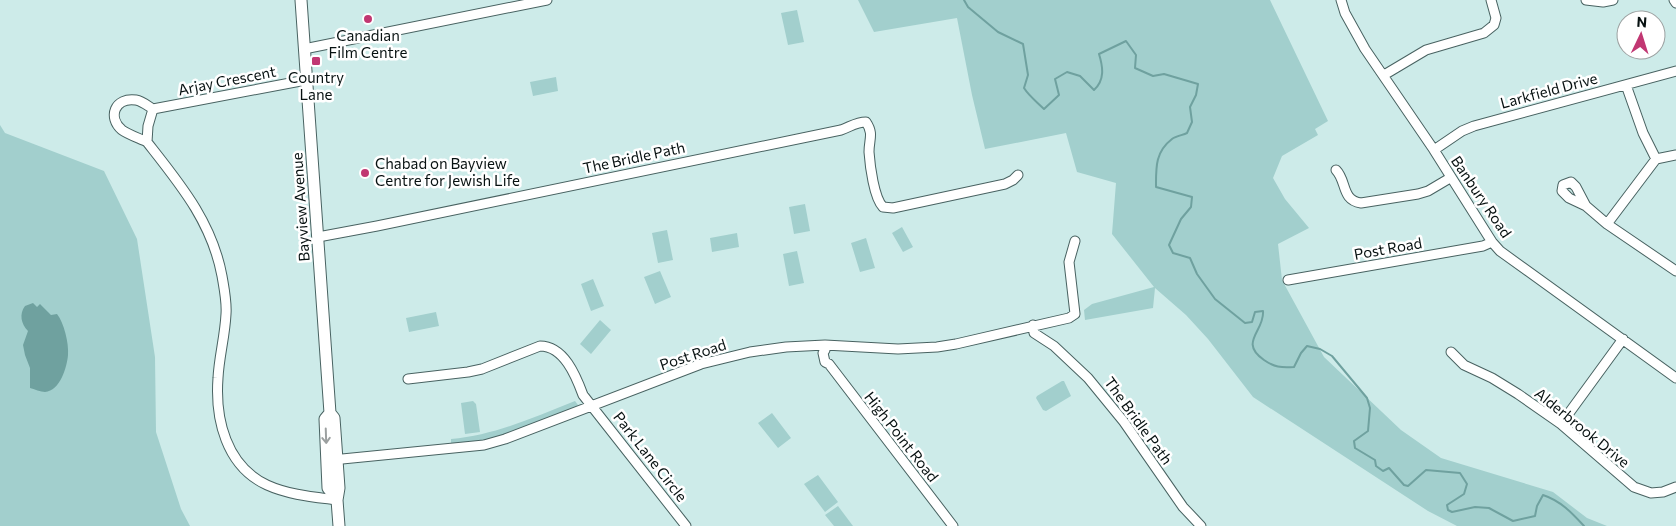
<svg xmlns="http://www.w3.org/2000/svg" width="1676" height="526" font-family="Commissioner,sans-serif">
<style>
.green{fill:#a2cfcd}
.water{fill:#6fa19f}
.lines{fill:none;stroke-linecap:round;stroke-linejoin:round}
.stream{stroke:#6fa19f;stroke-width:2}
.minor-casing{stroke:#486261;stroke-width:11}
.major-casing{stroke:#486261;stroke-width:13}
.minor{stroke:#fff;stroke-width:9}
.major{stroke:#fff;stroke-width:11}
.oneway{stroke:#9ca0a0}
.poi-dot{fill:#c13772;stroke:#fff;stroke-width:2}
.labels{text-anchor:middle;stroke-width:5;stroke-linejoin:round;paint-order:stroke}
.poi-label{font-size:15px;fill:#071111;stroke:#fff}
.street-label{font-size:15px;fill:#071111;stroke:#fff}
</style>
<rect width="100%" height="100%" fill="#cdebe9"/>
<!-- green -->
<path class="green" d="M858,0H1270L1328,121L1315,129L1318,135L1282,156L1273,178L1285,199L1309,228L1278,244L1282,280L1324,357L1401,430L1441,458L1553,492L1587,518L1607,526H1457L1428,511L1253,397L1208,339L1186,315L1155,288L1153,308L1085,320L1084,310L1092,304L1154,287L1112,234L1116,183L1077,172L1066,133L985,149L972,95L957,18L874,32Z
M797,10L804,42L788,45L781,13Z
M556,77L558,91L533,96L530,82Z
M0,125L5,133L104,171L137,239L155,357L156,432L181,509L190,526H0Z
M805,204L810,231L794,234L789,207Z
M902,227L913,247L903,252L892,233Z
M667,230L673,260L658,263L652,233Z
M737,233L739,247L712,252L710,238Z
M866,238L875,268L860,272L851,243Z
M797,251L804,283L789,286L783,254Z
M660,271L671,297L655,304L644,277Z
M593,279L604,306L591,311L581,284Z
M436,312L439,326L409,332L406,318Z
M600,320L611,330L591,354L580,344Z
M1062,381H1064L1071,396L1046,411L1043,410L1036,398L1037,396Z
M473,401L476,404L480,432L465,434L461,403Z
M575,401L578,405L576,407C536,422 495,444 451,443V439C496,435 534,417 575,401Z
M772,413L791,438L778,448L758,423Z
M818,475L838,502L825,512L804,484Z
M838,506L853,526H834L825,515Z"/>
<!-- water -->
<path class="water" d="M33,303L37,307L40,304L51,315L57,314C64,323 69,343 68,355C67,367 60,391 45,392C41,392 34,389 30,388V368L25,355L23,345L28,331C21,324 19,314 25,306Z"/>
<g class="lines">
<!-- stream -->
<path class="stream" d="M964,0L968,7L998,32L1023,44L1028,75L1024,88C1029,96 1037,102 1044,109L1059,95L1055,79L1067,72L1080,76L1094,90C1105,80 1103,67 1099,54L1126,41L1136,55L1135,68L1153,76L1164,74L1198,84L1196,95L1190,107L1192,122L1187,133C1183,135 1176,136 1172,139C1155,152 1156,168 1156,187L1192,197L1191,207L1181,219L1169,245L1173,253L1190,258L1197,274L1215,299L1245,323L1252,322L1255,312L1263,311C1265,331 1238,342 1264,360C1274,367 1281,368 1294,367L1301,353L1307,346L1320,349L1332,356L1367,398L1370,408L1368,431L1354,441L1355,448L1375,460L1376,466L1383,471L1389,468L1404,485L1408,486L1426,470L1460,473L1467,484L1464,494L1447,505L1448,510L1452,512L1475,507L1489,508L1513,521L1535,516L1537,506L1543,495C1561,501 1572,513 1584,526"/>
<defs>
<path id="minor" d="M1341,0L1345,13L1365,49L1434,150L1492,242L1500,251L1676,378
M1586,0L1603,2L1613,0
M1674,0L1676,3
M304,49L547,0
M1384,75L1426,50L1484,33L1494,25L1496,18L1491,0
M1626,85L1643,133L1656,159
M153,109L148,126L147,142C180,184 212,222 222,276C224,288 227,302 226,314C225,336 219,357 218,378C215,419 226,466 267,485C289,495 314,497 337,500
M147,142C141,139 127,134 122,130C107,117 115,97 136,100C142,101 148,106 153,109L306,80
M1434,150L1462,131L1474,126L1676,71
M1336,170C1347,181 1341,200 1361,203L1418,194L1428,191L1450,178
M1571,182L1576,187L1586,206L1569,198L1562,191L1563,185Z
M1586,206L1607,224L1676,271
M1607,224L1656,159L1676,155
M318,237L377,226L841,130C850,127 856,122 866,122C874,134 869,139 869,152C870,166 874,198 883,207L893,208L1005,184L1013,180L1018,175
M1288,280L1483,246L1492,242
M1033,325L1034,333L1054,346L1088,378L1124,422L1183,507L1201,526
M825,345V350L823,353L825,362L829,364L953,526
M1451,352L1464,365L1492,378L1518,394L1561,424L1634,487L1651,493L1663,492L1676,487
M408,379L468,372L482,369L540,346C564,346 576,376 583,395L686,526
M1561,424L1623,339
M332,460L484,445L505,439L701,364L750,352L786,347L825,345L898,349L937,347L956,344L1069,318L1075,314L1069,262L1075,241"/>
<path id="major" d="M301,0L330,413L334,418L339,488L337,500L339,526
M330,413L325,419L328,488L337,500"/>
</defs>
<!-- minor casing -->
<use href="#minor" class="minor-casing"/>
<!-- major casing -->
<use href="#major" class="major-casing"/>
<!-- minor -->
<use href="#minor" class="minor"/>
<!-- major -->
<use href="#major" class="major"/>
</g>
<!-- one-way arrows -->
<defs><path id="oneway-shaft" d="M-6 0H5M1.5-3L5.5 0L1.5 3" fill="none" stroke-width="1.6" stroke-linecap="round" stroke-linejoin="round" transform="scale(1.25)"/></defs>
<use class="oneway" href="#oneway-shaft" transform="translate(326 436) rotate(88)"/>
<!-- markers -->
<g class="poi-dot">
<circle cx="368" cy="19" r="5"/>
<rect x="311" y="56" width="10" height="10" rx="2.5"/>
<circle cx="365" cy="173" r="5"/>
</g>
<g class="labels">
<!-- poi labels -->
<g class="poi-label">
<text x="368" y="41">Canadian<tspan x="368" dy="17">Film Centre</tspan></text>
<text x="316" y="83">Country<tspan x="316" dy="17">Lane</tspan></text>
<text x="375" y="169" text-anchor="start">Chabad on Bayview<tspan x="375" dy="17">Centre for Jewish Life</tspan></text>
</g>
<!-- street labels -->
<g class="street-label">
<text transform="translate(227 81) rotate(-11)" y="5">Arjay Crescent</text>
<text transform="translate(1549 91) rotate(-15)" y="5">Larkfield Drive</text>
<text transform="translate(634 158) rotate(-12)" y="5">The Bridle Path</text>
<text transform="translate(1481 197) rotate(56)" y="5">Banbury Road</text>
<text transform="translate(301 207) rotate(-94)" y="5">Bayview Avenue</text>
<text transform="translate(1388 249) rotate(-10)" y="5">Post Road</text>
<text transform="translate(693 355) rotate(-18)" y="5">Post Road</text>
<text transform="translate(1138 421) rotate(54)" y="5">The Bridle Path</text>
<text transform="translate(1582 428) rotate(39)" y="5">Alderbrook Drive</text>
<text transform="translate(901 437) rotate(52)" y="5">High Point Road</text>
<text transform="translate(650 457) rotate(52)" y="5">Park Lane Circle</text>
</g>
</g>
<!-- north arrow -->
<g transform="translate(1641 35) rotate(4)"><circle r="24" fill="#ffffff" stroke="#9ca0a0"/>
<path d="M0-4L9 19L0 12L-9 19Z" fill="#c13772"/>
<text y="-8" font-size="14" font-weight="bold" text-anchor="middle" fill="#071111">N</text>
</g>
</svg>
